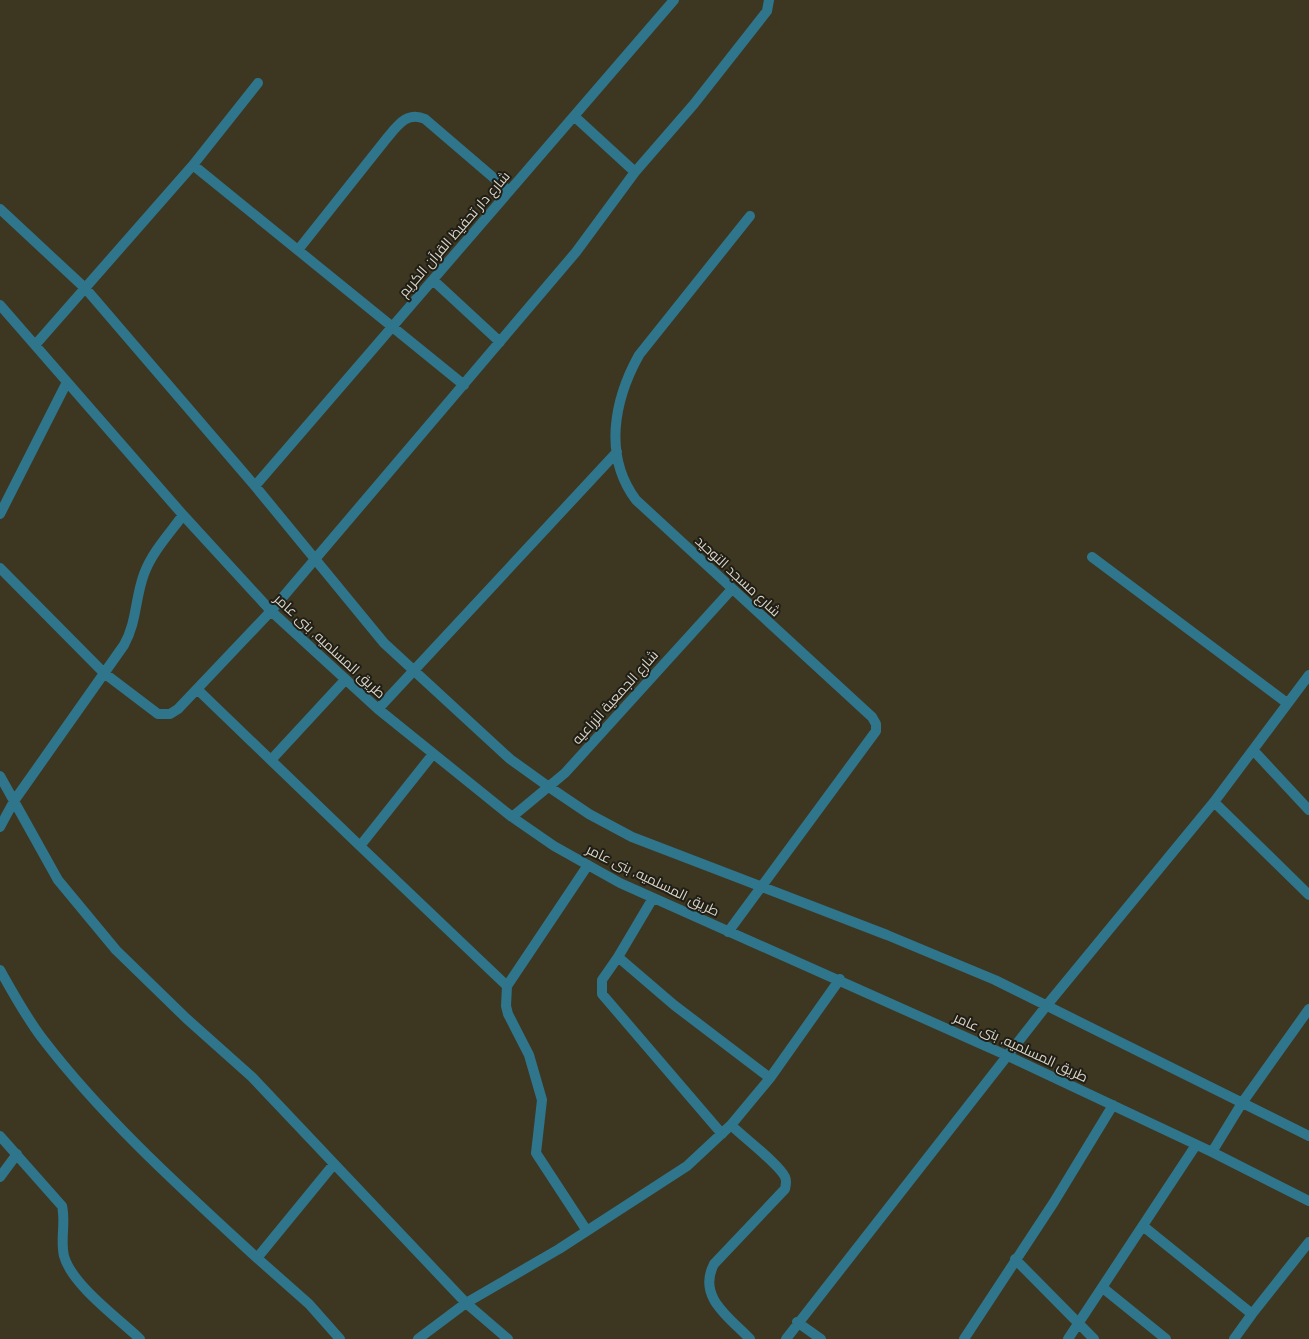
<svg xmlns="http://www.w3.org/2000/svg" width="1309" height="1339" font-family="Raleway,Cairo,sans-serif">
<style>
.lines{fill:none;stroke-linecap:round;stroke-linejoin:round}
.street{stroke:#2f768c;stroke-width:10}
.labels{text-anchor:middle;stroke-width:4;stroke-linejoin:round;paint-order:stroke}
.street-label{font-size:14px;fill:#d7d3c7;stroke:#211e15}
</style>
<rect width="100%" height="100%" fill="#3d3722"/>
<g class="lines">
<!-- street -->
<path class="street" d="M193,165L464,385
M635,172L694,104L767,11L769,0
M0,209L86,289L255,486L384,643L510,759L549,787L589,814L632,837L887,935L995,980L1309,1136
M298,250L387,138C398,125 407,111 425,119L509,191
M433,280L500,342
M0,305L183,515L271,611L378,709L512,817L554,846L620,883L1008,1056L1212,1152L1309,1201
M36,344L193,165L258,83
M255,486L674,0
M0,514L67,382
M1092,557L1287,703
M0,568L104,673L158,714H170L178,709L271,611L576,252L635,172L574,116
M197,689L360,846
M378,709L617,452
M1254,751L1309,810
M433,754L360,846L507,986
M271,760L345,680
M0,776L58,880L116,950L187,1019L252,1077L466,1303L508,1339
M1214,802L1309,895
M512,817L565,773L732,589
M0,827L14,801L124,645C137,622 135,598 144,574C152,552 170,533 183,515
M728,932L876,731V724L872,717L636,500C603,456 614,400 639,355L750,216
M618,957L602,980V994L722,1134
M0,970C13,993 26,1017 42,1038C104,1119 182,1189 257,1258L334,1164
M770,1078L840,979
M731,1125C743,1137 779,1164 785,1177C787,1181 786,1184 785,1189L714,1264C697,1297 729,1317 750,1339
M0,1136L62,1206C66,1223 60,1239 64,1256C72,1285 118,1318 140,1339
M1212,1152L1242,1103L1309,1009
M0,1177L17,1154
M1143,1226L1252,1314L1234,1339
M587,1231L536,1153L542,1100L529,1055L508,1014L506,1006L507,986L588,865
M257,1258L309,1304L340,1339
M1015,1259L1094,1339
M1103,1288L1166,1339
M1252,1314L1309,1242
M797,1322L821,1339
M418,1339L466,1303L559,1249L687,1166L731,1125L770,1078L674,1005L618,957L653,898
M786,1339L1047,1005L1214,802L1309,675
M964,1339L1054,1202L1113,1105
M1068,1339L1196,1145"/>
</g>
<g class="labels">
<!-- street labels -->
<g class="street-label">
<text transform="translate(454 234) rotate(-49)" y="5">شارع دار تحفيظ القرآن الكريم</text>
<text transform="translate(738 576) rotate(43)" y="5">شارع مسجد التوحيد</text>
<text transform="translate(330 646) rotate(43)" y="5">طريق المسلميه, بنى عامر</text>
<text transform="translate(615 697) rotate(-48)" y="5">شارع الجمعية الزراعيه</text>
<text transform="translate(653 880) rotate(26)" y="5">طريق المسلميه, بنى عامر</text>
<text transform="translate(1021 1047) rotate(25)" y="5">طريق المسلميه, بنى عامر</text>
</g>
</g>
</svg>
